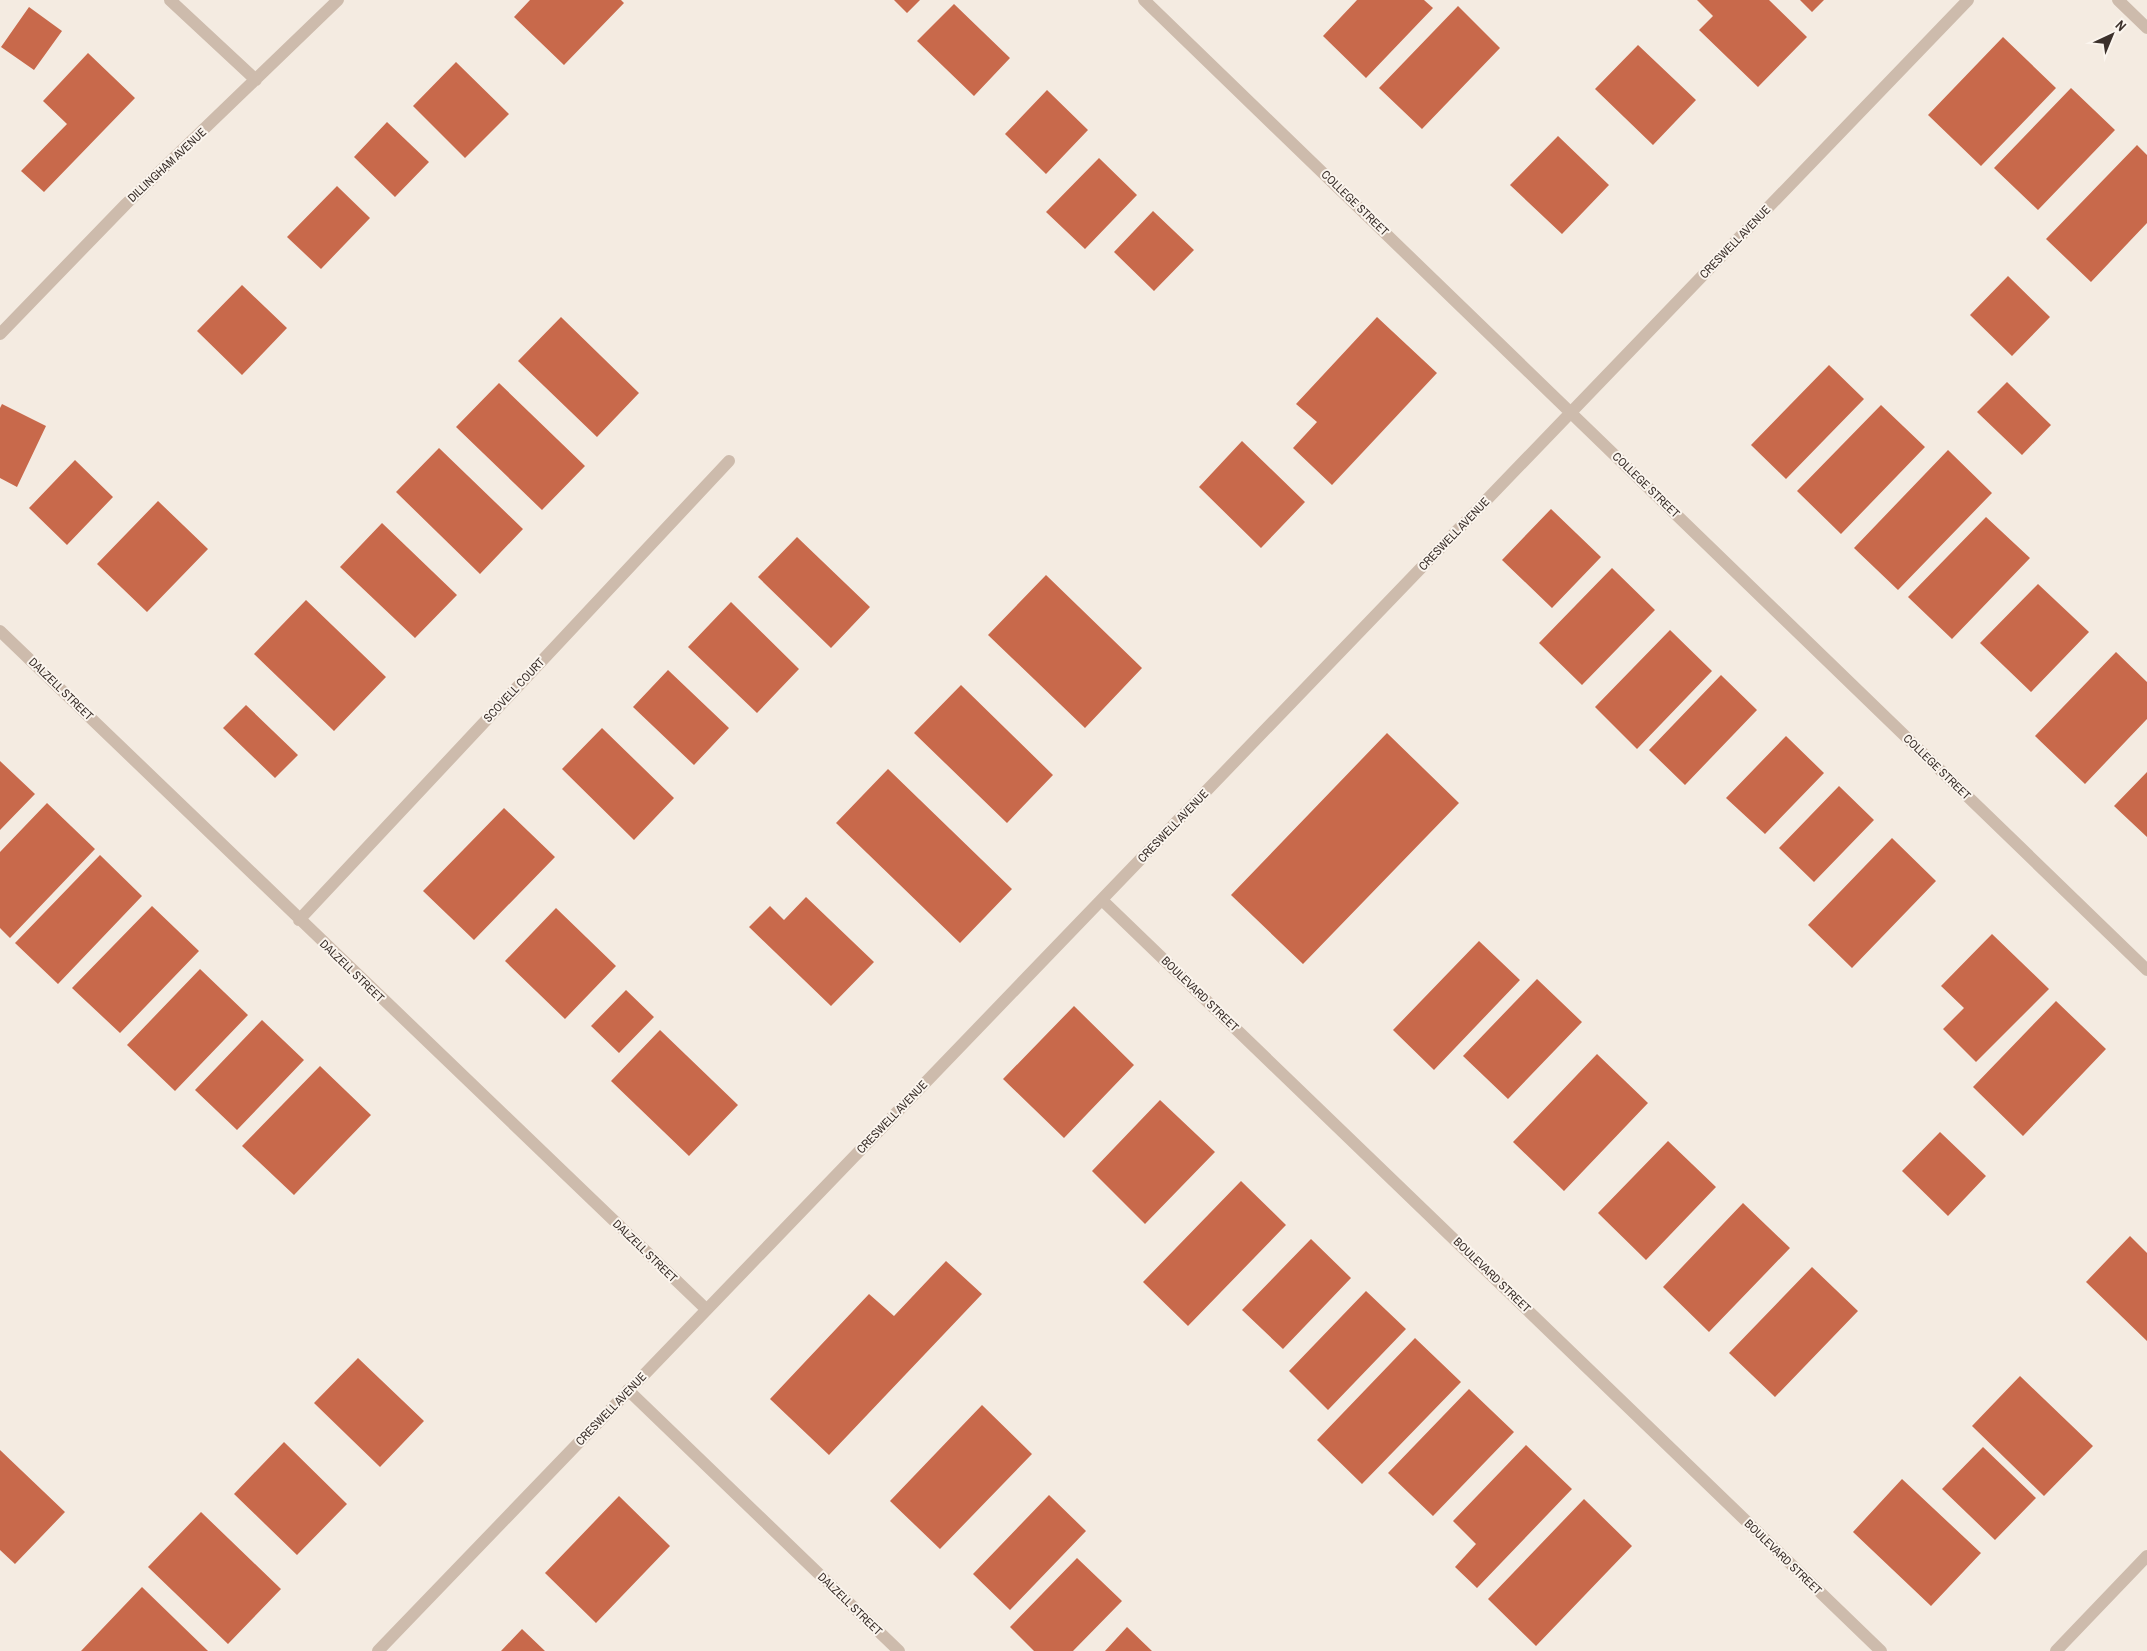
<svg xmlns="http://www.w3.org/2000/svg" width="2147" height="1651" font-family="'Archivo Narrow',sans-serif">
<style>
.building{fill:#c8694b}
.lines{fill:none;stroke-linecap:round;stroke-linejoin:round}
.minor{stroke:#cdbbac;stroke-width:12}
.labels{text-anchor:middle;stroke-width:4;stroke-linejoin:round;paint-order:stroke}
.street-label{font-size:12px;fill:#3b302b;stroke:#fbf5ee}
</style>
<rect width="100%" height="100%" fill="#f4ebe1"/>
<!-- building -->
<path class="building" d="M530,0H621L624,3L564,65L514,17Z
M894,0H920L907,13Z
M1357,0H1424L1433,8L1366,78L1323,36Z
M1697,0H1769L1807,37L1758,87L1699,30L1713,16Z
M1800,0H1824L1812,12Z
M954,4L1010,58L974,96L917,41Z
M1458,6L1500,48L1422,129L1379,88Z
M29,7L62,31L34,70L1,47Z
M2003,37L2056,88L1981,166L1928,115Z
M1638,45L1696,100L1653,145L1595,89Z
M88,53L135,98L44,192L21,171L67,124L43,101Z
M456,62L509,114L465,158L413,106Z
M2071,88L2115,130L2038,210L1994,168Z
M1047,90L1088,130L1046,174L1005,134Z
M387,122L429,162L395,197L354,157Z
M1558,136L1609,185L1562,234L1510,185Z
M2137,145L2147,155V223L2091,282L2046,239Z
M1099,158L1137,195L1085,249L1046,212Z
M337,186L370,218L321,269L287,237Z
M1153,211L1194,250L1154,291L1114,252Z
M2008,276L2050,317L2012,356L1970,315Z
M242,285L287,328L242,375L197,331Z
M561,317L639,393L597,437L518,361Z
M1377,317L1437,373L1332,485L1293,448L1317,422L1296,404Z
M1829,365L1864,399L1786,479L1751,445Z
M2007,382L2051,425L2022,455L1977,412Z
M499,383L585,466L542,510L456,427Z
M2,404L46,426L17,487L0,478V408Z
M1881,405L1925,447L1841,534L1797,491Z
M1242,441L1305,502L1261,548L1199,487Z
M439,448L523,529L480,574L396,492Z
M1948,450L1992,493L1898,590L1854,548Z
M75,460L113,497L67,545L29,508Z
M158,501L208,549L147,612L97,564Z
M1551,509L1601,557L1552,608L1502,560Z
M1986,517L2030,558L1952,639L1908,597Z
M382,523L457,595L415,638L340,567Z
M797,537L870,607L831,648L758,577Z
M1612,568L1655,610L1582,685L1539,643Z
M1046,575L1142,668L1085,728L988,635Z
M2038,584L2089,632L2031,692L1980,643Z
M306,600L386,677L334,731L254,654Z
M731,602L799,669L757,713L688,647Z
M1670,630L1712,671L1637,749L1595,707Z
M2116,652L2147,682V719L2085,784L2035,736Z
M668,670L729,728L694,765L633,707Z
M1721,675L1757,710L1685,785L1649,750Z
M961,685L1053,775L1007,823L914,733Z
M246,705L298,755L275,778L223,728Z
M602,728L674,798L634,840L562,769Z
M1387,733L1459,803L1303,964L1231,895Z
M1786,736L1824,773L1765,834L1726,798Z
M0,761L35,794L0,830Z
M888,769L1012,889L960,943L836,823Z
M2147,772V837L2114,806Z
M1839,786L1874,820L1814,882L1779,848Z
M47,803L95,849L10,938L0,928V852Z
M504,808L555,857L474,940L423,891Z
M1892,838L1936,881L1852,968L1808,925Z
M100,855L142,896L58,984L15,943Z
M806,897L874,962L831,1006L749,927L770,906L784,920Z
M152,906L199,951L120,1033L72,988Z
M556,908L616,966L565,1019L505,961Z
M1992,934L2049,989L1976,1062L1943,1029L1964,1008L1941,986Z
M1479,941L1520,980L1434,1070L1393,1030Z
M200,969L248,1015L175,1091L127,1045Z
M1537,979L1582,1022L1508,1099L1463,1056Z
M626,990L654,1017L619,1053L591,1026Z
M2056,1001L2106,1049L2023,1136L1973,1087Z
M1074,1006L1134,1065L1064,1138L1003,1079Z
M262,1020L304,1060L237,1130L195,1090Z
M660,1030L738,1105L689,1156L611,1081Z
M1597,1054L1648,1103L1564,1191L1513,1142Z
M320,1066L371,1115L294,1195L242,1146Z
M1160,1100L1215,1152L1145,1224L1092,1171Z
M1940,1132L1986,1176L1948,1216L1902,1171Z
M1668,1141L1716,1187L1646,1260L1598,1213Z
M1241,1181L1286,1225L1188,1326L1143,1282Z
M1743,1203L1790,1248L1709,1332L1663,1287Z
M2130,1236L2147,1253V1341L2086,1282Z
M1311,1239L1351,1278L1283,1349L1242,1310Z
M946,1261L982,1294L829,1455L770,1399L869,1294L894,1316Z
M1812,1267L1858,1311L1775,1397L1729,1353Z
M1366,1291L1406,1329L1328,1410L1289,1371Z
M1415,1338L1461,1382L1362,1484L1317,1440Z
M358,1358L424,1421L380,1467L314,1403Z
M2020,1376L2093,1446L2044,1496L1972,1426Z
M1469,1389L1514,1432L1433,1516L1388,1473Z
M982,1405L1032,1454L940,1549L890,1501Z
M284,1442L347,1504L297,1555L234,1494Z
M1526,1445L1572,1489L1477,1588L1455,1567L1476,1544L1453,1521Z
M1983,1447L2036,1498L1995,1540L1942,1489Z
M0,1450L65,1512L15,1564L0,1550Z
M1902,1479L1981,1553L1931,1606L1853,1532Z
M1049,1495L1086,1531L1010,1610L973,1574Z
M619,1496L670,1546L596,1623L545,1573Z
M1584,1499L1632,1546L1536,1646L1488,1599Z
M201,1512L281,1589L228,1644L148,1567Z
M1077,1558L1122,1601L1073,1651H1034L1010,1627Z
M142,1587L208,1651H81Z
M1127,1627L1152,1651H1105Z
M522,1629L545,1651H501Z"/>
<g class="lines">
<!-- minor -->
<path class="minor" d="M170,0L256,80
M1144,0L2147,970
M2118,0L2147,28
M0,334L126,204L338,0
M0,631L706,1309
M1102,900L1881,1651
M299,920L729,461
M628,1390L899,1651
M378,1651L1968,0
M2056,1651L2147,1556"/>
</g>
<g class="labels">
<!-- street labels -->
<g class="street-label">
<text transform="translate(167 165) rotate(-43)" y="4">DILLINGHAM AVENUE</text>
<text transform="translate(1355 203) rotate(44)" y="4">COLLEGE STREET</text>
<text transform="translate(1735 242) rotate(-46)" y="4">CRESWELL AVENUE</text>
<text transform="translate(1646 485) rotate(44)" y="4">COLLEGE STREET</text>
<text transform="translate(1454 534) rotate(-46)" y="4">CRESWELL AVENUE</text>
<text transform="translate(61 689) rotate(44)" y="4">DALZELL STREET</text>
<text transform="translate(514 690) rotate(-47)" y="4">SCOVELL COURT</text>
<text transform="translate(1937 767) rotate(44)" y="4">COLLEGE STREET</text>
<text transform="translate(1173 826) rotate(-46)" y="4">CRESWELL AVENUE</text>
<text transform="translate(352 971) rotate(44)" y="4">DALZELL STREET</text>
<text transform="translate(1200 994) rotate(44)" y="4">BOULEVARD STREET</text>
<text transform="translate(892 1117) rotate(-46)" y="4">CRESWELL AVENUE</text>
<text transform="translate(645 1251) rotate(44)" y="4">DALZELL STREET</text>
<text transform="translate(1492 1275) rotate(44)" y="4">BOULEVARD STREET</text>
<text transform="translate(611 1409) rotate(-46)" y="4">CRESWELL AVENUE</text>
<text transform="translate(1783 1557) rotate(44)" y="4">BOULEVARD STREET</text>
<text transform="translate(850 1604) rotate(44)" y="4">DALZELL STREET</text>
</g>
</g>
<!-- north arrow -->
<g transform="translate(2112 35) rotate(44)" stroke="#fbf5ee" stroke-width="4" paint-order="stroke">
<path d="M0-4L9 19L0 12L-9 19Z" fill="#3b302b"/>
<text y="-8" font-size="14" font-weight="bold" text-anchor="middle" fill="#3b302b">N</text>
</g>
</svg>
